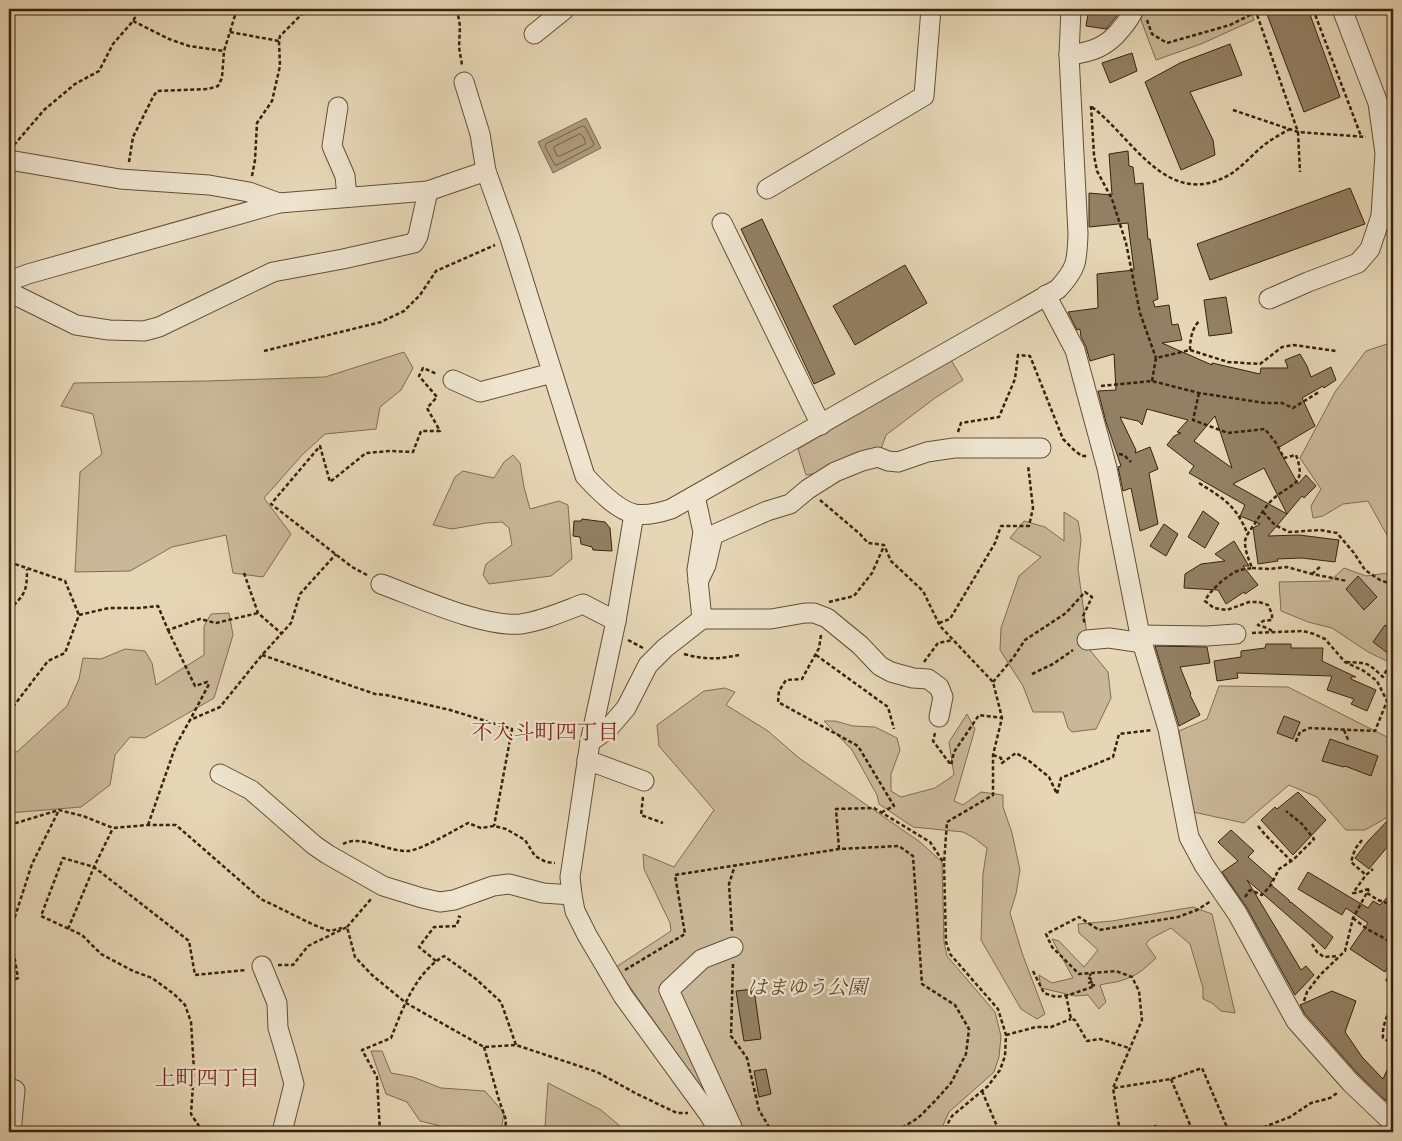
<svg xmlns="http://www.w3.org/2000/svg" width="1402" height="1141" font-family="Alegreya,'Noto Serif JP',serif">
	<style>
		.green { fill: #c8b798; stroke: #806c52 }
		.water { fill: #ab997c; stroke: #7d694f }
		.lines { fill: none; stroke-linecap: round; stroke-linejoin: round }
		.shore { stroke: #725e44; stroke-width: 1 }
		.building { fill: #928064; stroke: #39220c; fill-rule: evenodd }
		.minor-casing { stroke: #644f36; stroke-width: 21 }
		.path { stroke: #39220c; stroke-width: 2.5; stroke-dasharray: 4 2.5; stroke-linecap: butt }
		.minor { stroke: #eee4cf; stroke-width: 19 }
		.labels { text-anchor: middle; stroke-width: 4.5; stroke-linejoin: round; paint-order: stroke }
		.park-label { font-size: 20px; font-style: italic; fill: #5d472f; stroke: #eee4cf }
		.neighbourhood-label { font-size: 21px; fill: #7a1f14; stroke: #eee4cf }
	</style>
	<rect width="100%" height="100%" fill="#e5d6b5"/>
	<filter id="stains"><feTurbulence type="fractalNoise" baseFrequency=".004" numOctaves="4"/><feColorMatrix values="0 0 0 0 .2 0 0 0 0 .09 0 0 0 0 .02 0 0 0 .5 -.17"/></filter>
	<radialGradient id="worn" r=".72"><stop offset=".6" stop-color="#630" stop-opacity="0"/><stop offset="1" stop-color="#630" stop-opacity=".3"/></radialGradient>
	<!-- green -->
	<g class="green">
		<polygon points="1144,9 1250,9 1254,20 1201,44 1156,60 1141,20"/>
		<polygon points="1393,342 1393,546 1368,501 1343,504 1323,516 1313,518 1311,506 1321,489 1300,458 1335,392 1366,351"/>
		<polygon points="404,352 413,368 401,390 380,407 376,429 325,434 303,454 264,498 291,534 263,577 233,573 226,535 172,547 130,571 75,572 80,472 102,454 93,414 61,406 74,383 207,381 325,377"/>
		<polygon points="951,360 963,380 935,398 886,435 880,452 824,472 806,475 798,449"/>
		<polygon points="513,455 520,463 524,487 530,509 559,501 568,505 572,559 551,576 489,584 483,575 486,564 512,545 509,528 502,522 486,523 452,529 433,525 455,477 463,471 494,478 504,462"/>
		<polygon points="1064,512 1078,521 1081,539 1078,569 1089,649 1108,672 1111,698 1096,729 1072,732 1068,728 1063,712 1033,712 1023,686 1000,650 1001,628 1019,576 1041,557 1010,538 1024,521 1045,527 1064,541"/>
		<polygon points="1393,565 1393,664 1368,652 1332,628 1308,622 1281,611 1279,582 1330,581 1344,568 1366,576 1388,573"/>
		<polygon points="229,613 233,635 214,698 145,738 130,737 115,755 110,785 81,807 9,813 9,751 17,752 67,706 79,679 83,658 101,659 125,649 145,651 152,663 156,685 204,655 204,626 211,614"/>
		<polygon points="1219,686 1288,687 1393,740 1393,814 1365,830 1346,830 1317,797 1289,785 1244,823 1193,812 1179,731 1207,719"/>
		<polygon points="725,688 735,692 726,705 768,731 799,758 920,842 942,862 944,942 947,956 995,1012 1001,1036 999,1057 994,1072 949,1112 940,1132 728,1132 726,1124 616,967 671,931 670,923 644,869 643,854 674,867 714,810 659,746 657,725 704,691"/>
		<polygon points="967,714 975,729 958,788 954,801 963,805 981,792 1003,795 1003,807 1012,833 1020,870 1016,894 1010,913 1022,953 1045,1014 1037,1019 1021,1009 981,940 983,874 987,848 974,838 963,832 913,827 879,804 877,795 852,750 824,721 835,721 853,726 875,727 897,738 900,750 891,774 891,791 901,797 935,788 954,775 949,742"/>
		<path d="M1193,907L1212,914L1235,1013L1221,1011L1212,1003L1203,999V988L1190,944L1171,928L1150,939L1146,944L1156,958C1143,970 1137,976 1120,981C1113,983 1107,983 1100,985L1106,1002L1099,1009L1088,995L1075,996L1041,988L1039,975L1052,983L1073,978L1052,939L1059,941L1084,967L1098,950L1079,933L1078,924L1112,921Z"/>
		<polygon points="371,1051 382,1051 391,1073 413,1077 441,1088 485,1091 504,1113 501,1132 446,1132 441,1126 420,1121 407,1102 386,1094"/>
		<polygon points="548,1083 601,1110 627,1132 562,1132 545,1127"/>
	</g>
	<!-- water -->
	<polygon class="water" points="586,118 601,148 553,173 538,142"/>
	<g class="lines">
		<!-- shore -->
		<g class="shore">
			<polygon points="583,126 585,127 594,144 593,146 557,165 555,165 545,147 546,144"/>
			<path d="M580,134C583,135 586,141 585,144L560,156H557L554,149V147Z"/>
		</g>
	</g>
	<!-- building -->
	<g class="building">
		<polygon points="1089,9 1118,9 1116,17 1106,29 1086,26"/>
		<polygon points="1265,9 1308,9 1340,97 1304,112"/>
		<polygon points="1230,44 1242,75 1190,92 1213,140 1215,155 1181,170 1145,82 1180,63"/>
		<polygon points="1132,53 1137,71 1110,83 1102,63"/>
		<path d="M1128,151L1129,166L1133,167L1135,184L1143,183L1148,239H1150L1158,299L1153,301L1155,307L1169,305L1172,325L1178,324L1182,340L1162,343L1212,365V363L1260,374L1261,368H1288L1285,360L1300,354L1307,366L1311,377L1331,367L1336,380L1324,388L1323,386L1302,398L1315,426L1278,448L1298,484L1306,475L1316,486L1304,498L1302,496L1287,514L1264,468L1233,484L1287,514L1268,536L1299,535L1339,540L1335,562L1302,558L1277,559L1278,561L1258,564L1253,528L1260,524L1240,516L1245,505L1189,473L1194,466L1167,445L1174,436L1181,433L1177,432L1188,420L1147,409L1142,425L1138,421L1120,417L1136,450L1135,453L1150,447L1158,469L1149,473L1158,524L1140,531L1131,488L1123,491L1118,467L1121,466L1106,422L1098,391L1116,390L1114,354L1090,361L1086,347L1081,337L1080,329L1077,330L1068,312L1098,308L1097,274L1134,270L1128,223L1089,227V193L1112,195L1109,154ZM1215,416L1232,468L1194,441Z"/>
		<polygon points="1350,188 1365,224 1210,280 1197,244"/>
		<polygon points="762,219 835,374 814,384 741,229"/>
		<polygon points="905,265 927,303 855,345 833,306"/>
		<polygon points="1226,297 1232,333 1209,336 1204,300"/>
		<polygon points="1203,511 1219,523 1205,548 1188,537"/>
		<polygon points="582,519 605,522 610,528 612,551 593,550 592,547 581,544 580,537 573,536 574,521 581,521"/>
		<polygon points="1164,524 1178,534 1166,556 1150,546"/>
		<polygon points="1234,541 1249,566 1243,566 1258,585 1245,594 1244,592 1226,604 1218,590 1184,588 1185,574 1201,564 1225,561 1215,554"/>
		<polygon points="1358,576 1377,597 1364,610 1346,589"/>
		<polygon points="1385,625 1393,631 1393,657 1373,642"/>
		<polygon points="1266,644 1291,644 1291,648 1323,648 1322,661 1356,677 1351,677 1351,679 1376,690 1367,711 1351,704 1354,699 1327,690 1332,676 1237,673 1238,678 1217,681 1214,661 1241,657 1241,651 1265,648"/>
		<polygon points="1155,646 1207,647 1210,663 1180,667 1191,694 1190,695 1200,715 1179,726"/>
		<polygon points="1284,716 1300,722 1293,739 1277,733"/>
		<polygon points="1330,739 1378,756 1371,776 1345,766 1344,767 1322,761"/>
		<polygon points="1298,792 1326,820 1293,855 1261,820 1275,807 1277,809"/>
		<polygon points="1393,815 1393,840 1369,869 1355,858 1368,841"/>
		<polygon points="1231,830 1254,851 1248,857 1273,879 1270,884 1289,900 1290,903 1291,902 1333,937 1325,949 1310,935 1247,880 1301,970 1306,966 1314,975 1295,995 1247,908 1222,872 1238,861 1218,842"/>
		<polygon points="1308,872 1368,908 1373,901 1380,905 1393,891 1393,956 1385,972 1350,949 1368,923 1346,908 1342,915 1298,889"/>
		<polygon points="754,989 761,1039 744,1041 736,991"/>
		<polygon points="1332,991 1356,1001 1345,1032 1362,1057 1383,1079 1393,1057 1393,1102 1385,1100 1359,1075 1305,1014 1300,1005"/>
		<polygon points="766,1069 771,1094 759,1097 754,1071"/>
	</g>
	<g class="lines">
		<!-- minor casing -->
		<g class="minor-casing">
			<g id="minor">
				<polyline points="534,34 565,9"/>
				<path d="M1069,55C1092,52 1107,47 1121,29C1127,22 1131,17 1134,9"/>
				<path d="M464,82L480,134L486,171L510,238L585,476C597,489 618,511 635,514C647,516 659,513 671,509L1058,289C1077,268 1077,262 1078,234L1069,55L1071,9"/>
				<polyline points="338,107 332,146 345,176 347,197"/>
				<polyline points="9,160 120,179 209,185 249,192 279,203"/>
				<polyline points="767,189 924,96 931,9"/>
				<polyline points="722,223 821,425"/>
				<polyline points="9,281 28,274 279,203 428,191 486,171"/>
				<polyline points="9,292 76,325 109,330 144,331 159,327 273,272 343,259 414,243 418,236 428,191"/>
				<polyline points="1046,295 1075,350 1107,468 1140,635 1168,729 1189,837 1204,865 1237,913 1296,1021 1351,1083 1393,1123"/>
				<polyline points="1269,299 1308,282 1358,263 1370,249 1381,216 1385,153 1378,103 1342,9"/>
				<polyline points="453,380 480,392 552,373"/>
				<polyline points="634,514 616,621 590,742 572,864 570,877 572,895 575,911 587,935 623,996 708,1113 720,1132"/>
				<polyline points="698,582 706,565 713,535 767,511 790,504 808,489 835,472 862,461 878,457 888,461 898,462 927,452 954,448 1041,448"/>
				<path d="M381,584C417,597 484,628 521,624C542,621 562,612 583,604L616,621"/>
				<polyline points="702,619 771,619 805,613 814,613 827,618 860,645 880,666 891,672 913,678 928,679 939,687 943,697 939,717"/>
				<polyline points="1140,635 1207,636 1236,634"/>
				<polyline points="1087,640 1109,638 1143,643"/>
				<polyline points="590,742 608,729 626,708 648,665 665,648 702,619 697,570 703,532 695,496"/>
				<polyline points="587,760 644,781"/>
				<polyline points="220,774 251,790 314,845 327,854 383,886 422,898 440,902 454,900 493,886 509,884 543,893 572,895"/>
				<polyline points="262,966 277,1003 278,1028 287,1058 294,1084 282,1132"/>
				<polyline points="9,1088 15,1090 11,1132"/>
				<polyline points="733,1132 732,1127 669,990 702,959 733,947"/>
			</g>
		</g>
		<!-- path -->
		<g class="path">
			<polyline points="457,9 460,26 459,47 462,65"/>
			<polyline points="1255,9 1298,132 1300,172"/>
			<polyline points="1313,9 1361,136"/>
			<polyline points="1147,20 1152,34 1167,43 1230,25 1256,12"/>
			<polyline points="133,21 169,39 189,46 224,51"/>
			<polyline points="230,32 279,41"/>
			<polyline points="1091,106 1094,155 1097,171 1112,199 1126,243 1140,313 1156,358"/>
			<path d="M1092,107C1133,138 1167,210 1229,175C1241,168 1253,154 1264,145C1272,139 1281,134 1290,129"/>
			<polyline points="1233,110 1298,132 1366,137"/>
			<polyline points="14,145 44,110 75,84 99,71 113,44 133,21 140,9"/>
			<polyline points="129,162 133,137 153,97 157,91 208,89 218,86 222,78 224,51 237,9"/>
			<polyline points="252,176 255,160 257,123 272,101 280,66 279,41 280,36 307,9"/>
			<path d="M1190,350C1190,339 1192,328 1200,320"/>
			<polyline points="264,351 381,322 404,311 420,295 436,271 495,245"/>
			<polyline points="1152,381 1156,358 1190,350 1228,362 1260,364 1282,347 1294,345 1336,351"/>
			<polyline points="1101,386 1152,381 1199,393 1265,403 1282,403 1293,408 1319,392"/>
			<path d="M1199,393L1193,420L1228,433L1265,429L1276,443L1284,458L1296,455C1308,487 1289,483 1272,500C1265,507 1259,517 1254,525C1250,530 1245,537 1245,542C1245,551 1249,560 1252,568C1248,569 1244,569 1240,570C1228,574 1210,590 1205,601L1214,608L1227,610L1249,602H1259L1268,605L1272,614V620L1263,621L1258,625L1267,628L1274,632"/>
			<polyline points="958,432 961,423 999,417 1015,379 1018,355 1030,356 1063,439 1075,451 1082,456 1087,456"/>
			<polyline points="1119,454 1124,455 1131,462"/>
			<path d="M1199,483C1224,499 1236,505 1248,535"/>
			<polyline points="820,500 860,534 868,543 884,545 891,561 923,591 940,626 993,682 1002,718 993,755 993,795 947,822 944,863"/>
			<polyline points="1263,512 1275,525 1289,532 1320,530 1337,533 1354,553 1365,570 1380,580 1391,584 1393,587"/>
			<polyline points="9,562 65,581 79,615"/>
			<polyline points="1252,568 1269,569 1287,567 1312,574 1347,581"/>
			<polyline points="244,573 258,613 282,634"/>
			<polyline points="1312,574 1321,566"/>
			<polyline points="367,575 352,567 271,504 320,446 330,482 366,453 390,451 413,452 421,431 440,431 427,408 437,397 419,376 423,368 437,374"/>
			<polyline points="829,602 854,596 872,573 884,546"/>
			<path d="M9,610C25,594 27,592 27,569"/>
			<polyline points="939,623 950,619 995,543 1001,526 1029,526 1033,508 1028,465"/>
			<polyline points="168,630 195,686 207,682 209,684 190,720"/>
			<polyline points="1252,633 1303,631 1314,634 1325,639 1345,662 1364,671 1377,681 1387,701 1375,731 1310,728 1300,732 1295,743"/>
			<polyline points="821,635 819,648 802,679 786,680 779,691 778,702 858,746 894,806 882,812"/>
			<polyline points="628,640 643,648"/>
			<path d="M684,654C705,660 719,659 739,655"/>
			<polyline points="262,655 375,694 386,695 450,710 512,729 494,826"/>
			<polyline points="816,655 888,707 894,729"/>
			<polyline points="924,662 938,643 953,640"/>
			<path d="M1346,662C1368,663 1367,662 1383,677L1388,667H1391L1393,678"/>
			<polyline points="1032,674 1053,664 1073,650"/>
			<polyline points="993,682 1013,658 1025,640 1066,613 1085,592 1092,597 1083,616 1085,625"/>
			<polyline points="9,712 48,661 65,653 79,615 109,608 139,608 158,606 168,630 200,619 216,623 258,613"/>
			<polyline points="1344,730 1349,742"/>
			<polyline points="935,733 933,741 951,765 954,752 979,715 1002,718"/>
			<polyline points="993,755 1001,758 1002,763 1016,753 1028,760 1049,777 1057,794 1061,778 1113,757 1119,734 1152,730"/>
			<polyline points="643,797 641,815 663,823"/>
			<polyline points="148,825 176,745 190,720 220,707 262,655 291,623 300,594 336,554"/>
			<polyline points="9,826 16,823 59,810 83,816 113,828 148,825 176,825 261,899 314,925 330,931 342,928"/>
			<path d="M1258,826C1268,839 1280,849 1291,861"/>
			<polyline points="1362,840 1355,849 1351,862 1366,875"/>
			<path d="M343,844C361,834 388,852 408,851C421,850 455,830 468,823L481,828L494,826L506,829L525,840L535,856L546,862L555,863"/>
			<polyline points="839,849 836,809 874,808 930,842 944,863 946,942 950,954 998,1009 1006,1035 1005,1056 1000,1070 988,1086 952,1116 943,1132"/>
			<path d="M1369,889C1363,890 1359,893 1353,893L1366,875L1373,869"/>
			<polyline points="1367,893 1378,900 1393,905"/>
			<polyline points="1245,897 1250,890 1262,895 1271,885 1279,869 1293,860 1314,839 1302,824 1286,811"/>
			<polyline points="1353,918 1367,929 1393,943"/>
			<polyline points="347,927 371,899"/>
			<polyline points="68,929 94,867 113,828"/>
			<polyline points="732,931 729,884 735,865"/>
			<polyline points="1312,944 1317,952 1324,957 1338,956"/>
			<polyline points="436,961 419,947 434,927 456,926 460,917 458,916"/>
			<polyline points="733,964 731,1036 747,1058 759,1110 772,1132"/>
			<polyline points="278,965 293,965 308,946 347,927 355,957 372,975 406,1003 484,1047 516,1045 597,1072 637,1094 677,1113 688,1113"/>
			<polyline points="625,970 685,934 675,875 839,849 899,846 913,856 922,984 955,1005 969,1029 966,1054 951,1083 935,1101 918,1118 895,1132"/>
			<polyline points="1033,971 1044,993 1056,997 1069,995 1095,986 1089,983 1093,981 1088,977 1091,974"/>
			<polyline points="1386,979 1389,983 1389,1010"/>
			<polyline points="9,982 18,978 10,932 32,864 59,810"/>
			<polyline points="1066,995 1071,1019 1075,1020 1087,1041 1100,1039 1129,1048"/>
			<polyline points="1304,1001 1307,992 1320,975 1345,951 1353,918 1369,889"/>
			<path d="M1393,1004C1387,1015 1382,1026 1383,1038L1393,1044"/>
			<polyline points="1006,1035 1036,1027 1051,1027 1071,1019"/>
			<polyline points="484,1047 499,1100 506,1120 505,1132"/>
			<polyline points="1171,1079 1193,1132"/>
			<polyline points="1114,1088 1171,1079 1202,1068 1229,1132"/>
			<polyline points="982,1091 999,1131 995,1132"/>
			<polyline points="1155,1125 1158,1132"/>
			<polyline points="203,1132 191,1114 194,1070 191,1022 185,1005 174,994 152,978 133,971 101,954 82,935 41,916 63,858 94,867 189,941 195,975 246,970"/>
			<path d="M380,1132L377,1077L362,1050L391,1038C403,1008 415,973 444,956L476,979L501,1002L516,1045"/>
			<polyline points="1120,1132 1113,1088 1142,1020 1139,991 1132,977 1116,971 1079,974 1052,947 1046,934 1079,917 1099,930 1178,917 1197,910 1211,901"/>
			<polyline points="1251,1132 1290,1117 1311,1103 1330,1098 1337,1093"/>
		</g>
		<!-- minor -->
		<use href="#minor" class="minor"/>
	</g>
	<g class="labels">
		<!-- park labels -->
		<g class="park-label">
			<text x="807" y="994">はまゆう公園</text>
		</g>
		<!-- neighbourhood labels -->
		<g class="neighbourhood-label">
			<text x="545" y="739">不入斗町四丁目</text>
			<text x="207" y="1085">上町四丁目</text>
		</g>
	</g>
	<!-- margin -->
	<rect width="1402" height="1141" fill="none" stroke="#e5d6b5" stroke-width="30"/>
	<rect x="10" y="10" width="1382" height="1121" fill="none" stroke="#39220c" stroke-width="2.5"/>
	<rect x="15" y="15" width="1372" height="1111" fill="none" stroke="#39220c"/>
	<rect width="100%" height="100%" filter="url(#stains)"/>
	<rect width="100%" height="100%" fill="url(#worn)"/>
</svg>
